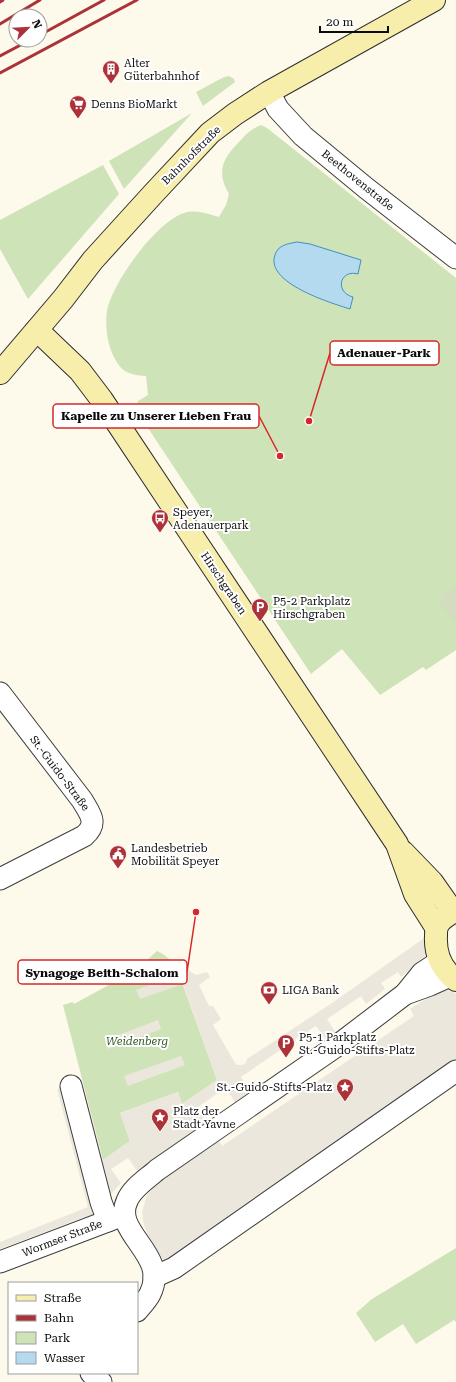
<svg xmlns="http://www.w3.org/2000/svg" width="456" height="1382" font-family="'Roboto Serif',serif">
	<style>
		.green { fill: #cfe3b8 }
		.cemetery { fill: #d3dcbf }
		.plaza { fill: #ebe7dc }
		.water { fill: #b4daef; stroke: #438fbf }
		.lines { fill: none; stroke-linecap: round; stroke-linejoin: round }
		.street-casing { stroke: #3e3e3e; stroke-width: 23 }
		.secondary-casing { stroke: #2d2d2d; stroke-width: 24 }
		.street { stroke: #fff; stroke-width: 21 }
		.secondary { stroke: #f7eeac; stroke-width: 22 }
		.rail { stroke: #ac3139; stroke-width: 3 }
		.labels { text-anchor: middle; stroke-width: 4; stroke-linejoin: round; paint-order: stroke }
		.poi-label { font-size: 11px; fill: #0b0b0b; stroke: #fff; text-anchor: start }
		.street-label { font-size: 11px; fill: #0b0b0b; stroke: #fff }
		.park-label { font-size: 11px; font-style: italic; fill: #2f5b22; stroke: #fff }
		.leader { fill: none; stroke: #d62828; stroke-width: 1.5 }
		.callout-dot { fill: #d62828; stroke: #fff; stroke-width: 1.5 }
		.callout { fill: #fff; stroke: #d62828; stroke-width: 1.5 }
		.callout-label { font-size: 12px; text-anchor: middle; font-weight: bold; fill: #0b0b0b }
	</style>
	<rect width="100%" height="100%" fill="#fdf9eb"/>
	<!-- green -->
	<g class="green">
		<polygon points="229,76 234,79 235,82 203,106 196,92 224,77"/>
		<polygon points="192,113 124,189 109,161"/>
		<path d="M261,125L267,128L456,278V650L426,670L423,667L380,695L342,649L311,674L138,413L136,407L138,401L148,395L146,376C127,375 120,371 112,353C107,341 105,324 107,311C112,283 156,222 184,213C196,209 208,214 219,217L226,205L229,194C215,170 224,157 241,140C247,133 253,128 261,125Z"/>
		<polygon points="103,165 119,194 28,299 0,249 0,220"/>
		<path d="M157,951C169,956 173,964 179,974L217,1080L182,1104L178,1092L120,1113L130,1141L103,1160L63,1005L73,1002L74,1004L136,970Z"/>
		<polygon points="456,1248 456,1322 454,1320 416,1344 403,1324 375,1342 356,1313 372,1299"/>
	</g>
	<!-- cemetery -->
	<polygon class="cemetery" points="456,584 456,622 439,603 444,594"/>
	<!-- plaza -->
	<g class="plaza">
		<polygon points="427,936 428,951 425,956 416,964 401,977 398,972 381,983 385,989 366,1004 361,996 327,1019 336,1033 327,1041 316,1026 295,1039 296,1041 290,1045 289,1044 241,1077 251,1093 236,1103 225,1088 197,1108 206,1122 141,1170 138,1172 128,1158 111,1169 121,1183 111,1194 105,1205 86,1223 84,1217 0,1249 0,1242 88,1207 57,1089 83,1084 103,1160 130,1141 120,1113 178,1092 182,1104 217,1080 183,984 140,999 136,990 178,974 181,981 179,974 189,970 191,972 196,975 207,972 210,977 199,985 209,1006 213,1006 221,1019 213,1025 235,1063 237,1065 242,1065 246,1063 247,1059 335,1001"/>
		<polygon points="446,990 456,993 456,1065 187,1254 164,1261 148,1235 144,1225 142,1212 147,1195 158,1182 218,1139 222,1146 414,1016 410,1009 435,993"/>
		<polygon points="158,1020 161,1029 108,1049 105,1040"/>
		<polygon points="181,1056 185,1065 128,1086 124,1076"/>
	</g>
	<!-- water -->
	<path class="water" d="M297,242L310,244L361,260L358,274C340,269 334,292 353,297L350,309C331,303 265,283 275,255C278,245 287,244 297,242Z"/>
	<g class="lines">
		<!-- street casing -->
		<g class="street-casing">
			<g id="street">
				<polyline points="269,92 278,109 303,136 366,188 456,258"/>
				<path d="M0,693L82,800C90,814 99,823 84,836L0,879"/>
				<polyline points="405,994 430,985 450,976"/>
				<polyline points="71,1086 101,1202 108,1221"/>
				<polyline points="0,1262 121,1216"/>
				<polyline points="154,1277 174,1268 456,1071"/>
				<path d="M137,1311C141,1306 147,1300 150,1294C170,1255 112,1233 127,1201C132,1188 147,1179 157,1170L338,1045L405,994L422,973L440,961"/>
				<polyline points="91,1373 101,1382"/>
			</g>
		</g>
		<!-- secondary casing -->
		<g class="secondary-casing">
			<g id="secondary">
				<polyline points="37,330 80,371 102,400 397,844 415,894 436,927"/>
				<polyline points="0,373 63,299 93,260 153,194 210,133 235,114 269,92 434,0"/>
				<polyline points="403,852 432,882 453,912"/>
				<path d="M456,912H453C446,916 439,920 437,927C436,929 436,933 436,936C435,954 442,970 456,980"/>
			</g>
		</g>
		<!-- street -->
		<use href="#street" class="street"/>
		<!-- secondary -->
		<use href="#secondary" class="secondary"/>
		<!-- rail -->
		<g class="rail">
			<polyline points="0,2 3,0"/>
			<polyline points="0,24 40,0"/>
			<polyline points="40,35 104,0"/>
			<polyline points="0,56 30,40"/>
			<polyline points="0,73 137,0"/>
		</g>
	</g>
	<!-- icons -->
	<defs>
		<g id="building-pin" transform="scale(0.9)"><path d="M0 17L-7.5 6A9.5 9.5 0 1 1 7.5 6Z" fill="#ac3139" stroke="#fff"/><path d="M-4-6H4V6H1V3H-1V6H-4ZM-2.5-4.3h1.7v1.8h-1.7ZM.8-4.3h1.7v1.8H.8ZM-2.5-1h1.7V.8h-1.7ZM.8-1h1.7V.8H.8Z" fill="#fff"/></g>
		<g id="supermarket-pin" transform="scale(0.9)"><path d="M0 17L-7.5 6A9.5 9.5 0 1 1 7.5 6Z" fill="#ac3139" stroke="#fff"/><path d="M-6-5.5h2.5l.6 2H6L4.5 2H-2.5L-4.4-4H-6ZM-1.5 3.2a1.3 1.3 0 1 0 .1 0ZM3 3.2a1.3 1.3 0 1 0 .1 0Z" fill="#fff"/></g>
		<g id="bus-pin" transform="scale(0.9)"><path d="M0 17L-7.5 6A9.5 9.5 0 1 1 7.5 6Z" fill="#ac3139" stroke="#fff"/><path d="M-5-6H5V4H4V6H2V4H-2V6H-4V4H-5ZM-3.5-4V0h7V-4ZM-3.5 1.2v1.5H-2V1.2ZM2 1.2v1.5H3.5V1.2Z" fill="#fff"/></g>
		<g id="parking-pin" transform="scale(0.9)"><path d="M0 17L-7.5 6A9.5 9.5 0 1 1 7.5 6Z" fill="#ac3139" stroke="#fff"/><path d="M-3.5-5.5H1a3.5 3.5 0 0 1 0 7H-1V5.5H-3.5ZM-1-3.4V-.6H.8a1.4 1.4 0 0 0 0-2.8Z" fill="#fff"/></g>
		<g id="civic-pin" transform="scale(0.9)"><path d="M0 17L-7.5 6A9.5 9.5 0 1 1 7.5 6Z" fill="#ac3139" stroke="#fff"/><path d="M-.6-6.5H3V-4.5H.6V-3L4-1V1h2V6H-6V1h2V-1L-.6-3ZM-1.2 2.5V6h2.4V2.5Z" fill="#fff"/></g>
		<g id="bank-pin" transform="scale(0.9)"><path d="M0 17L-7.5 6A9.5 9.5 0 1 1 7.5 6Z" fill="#ac3139" stroke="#fff"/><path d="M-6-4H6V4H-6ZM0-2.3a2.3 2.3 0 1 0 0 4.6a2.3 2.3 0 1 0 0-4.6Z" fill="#fff"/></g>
		<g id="sight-pin" transform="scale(0.9)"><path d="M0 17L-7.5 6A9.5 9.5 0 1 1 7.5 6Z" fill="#ac3139" stroke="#fff"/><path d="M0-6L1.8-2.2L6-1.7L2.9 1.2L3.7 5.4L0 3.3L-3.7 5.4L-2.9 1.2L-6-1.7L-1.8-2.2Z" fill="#fff"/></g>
	</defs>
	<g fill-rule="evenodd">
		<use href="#building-pin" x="111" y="69"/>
		<use href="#supermarket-pin" x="78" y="104"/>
		<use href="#bus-pin" x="160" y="518"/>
		<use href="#parking-pin" x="260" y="607"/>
		<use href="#civic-pin" x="118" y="854"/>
		<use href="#bank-pin" x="269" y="990"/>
		<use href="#parking-pin" x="286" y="1043"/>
		<use href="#sight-pin" x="345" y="1087"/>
		<use href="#sight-pin" x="160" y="1117"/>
	</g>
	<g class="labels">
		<!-- poi labels -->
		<g class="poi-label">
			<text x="124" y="67">Alter<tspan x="124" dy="13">Güterbahnhof</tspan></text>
			<text x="91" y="108">Denns BioMarkt</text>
			<text x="173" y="516">Speyer,<tspan x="173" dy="13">Adenauerpark</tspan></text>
			<text x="273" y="605">P5-2 Parkplatz<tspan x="273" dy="13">Hirschgraben</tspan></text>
			<text x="131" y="852">Landesbetrieb<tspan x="131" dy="13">Mobilität Speyer</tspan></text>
			<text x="282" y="994">LIGA Bank</text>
			<text x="299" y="1041">P5-1 Parkplatz<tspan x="299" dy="13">St.-Guido-Stifts-Platz</tspan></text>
			<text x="332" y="1091" text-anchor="end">St.-Guido-Stifts-Platz</text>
			<text x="173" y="1115">Platz der<tspan x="173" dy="13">Stadt Yavne</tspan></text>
		</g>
		<!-- street labels -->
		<g class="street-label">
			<text transform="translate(191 155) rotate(-45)" y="4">Bahnhofstraße</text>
			<text transform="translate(358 180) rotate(39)" y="4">Beethovenstraße</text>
			<text transform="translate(224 583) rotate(56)" y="4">Hirschgraben</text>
			<text transform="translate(60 773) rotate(53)" y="4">St.-Guido-Straße</text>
			<text transform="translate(62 1238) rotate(-21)" y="4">Wormser Straße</text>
		</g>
		<!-- park labels -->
		<g class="park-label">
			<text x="137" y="1045">Weidenberg</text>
		</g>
	</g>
	<!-- callouts -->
	<path class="leader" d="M309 421L330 353M280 456L259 416M196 912L187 972"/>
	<g class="callout-dot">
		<circle cx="309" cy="421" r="4"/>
		<circle cx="280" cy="456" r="4"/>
		<circle cx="196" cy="912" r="4"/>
	</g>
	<g class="callout">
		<rect x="330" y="341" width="109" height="24" rx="4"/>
		<rect x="53" y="404" width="206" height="24" rx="4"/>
		<rect x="18" y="960" width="169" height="24" rx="4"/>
	</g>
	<g class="callout-label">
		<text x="384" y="357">Adenauer-Park</text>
		<text x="156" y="420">Kapelle zu Unserer Lieben Frau</text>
		<text x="102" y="977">Synagoge Beith-Schalom</text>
	</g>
	<!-- legend -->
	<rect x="8" y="1282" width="130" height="92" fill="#ffffff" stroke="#9d9d9d"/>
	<rect x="16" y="1295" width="20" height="6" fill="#f7eeac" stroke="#9d9d9d"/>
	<text x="44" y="1302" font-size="12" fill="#0b0b0b">Straße</text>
	<rect x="16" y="1315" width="20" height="6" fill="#ac3139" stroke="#9d9d9d"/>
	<text x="44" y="1322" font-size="12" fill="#0b0b0b">Bahn</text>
	<rect x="16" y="1332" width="20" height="12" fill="#cfe3b8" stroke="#9d9d9d"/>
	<text x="44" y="1342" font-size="12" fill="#0b0b0b">Park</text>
	<rect x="16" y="1352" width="20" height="12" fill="#b4daef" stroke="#9d9d9d"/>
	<text x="44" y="1362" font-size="12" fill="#0b0b0b">Wasser</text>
	<!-- north arrow -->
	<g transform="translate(28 28) rotate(66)"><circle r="19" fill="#ffffff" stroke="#9d9d9d"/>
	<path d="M0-3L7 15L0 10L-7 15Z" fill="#ac3139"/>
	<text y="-6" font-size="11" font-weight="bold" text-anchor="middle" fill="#0b0b0b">N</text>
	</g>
	<!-- scale -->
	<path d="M320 26v6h68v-6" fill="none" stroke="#0b0b0b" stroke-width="2"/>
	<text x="326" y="26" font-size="12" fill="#0b0b0b" stroke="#ffffff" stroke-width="3" paint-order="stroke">20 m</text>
</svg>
